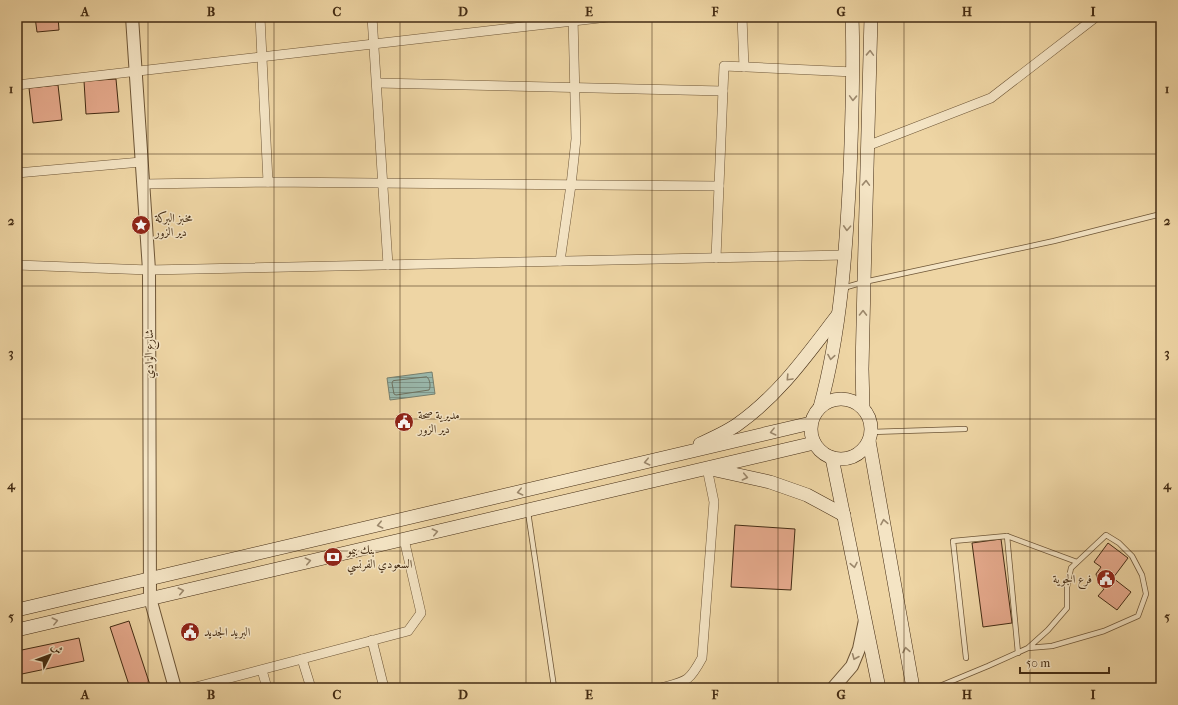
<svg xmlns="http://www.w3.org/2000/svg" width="1178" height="705" font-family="'IM FELL French Canon',Amiri,serif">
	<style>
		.water { fill: url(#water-rules); stroke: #77806f }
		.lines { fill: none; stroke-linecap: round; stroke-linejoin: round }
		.shore { stroke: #6e7260; stroke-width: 1 }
		.building { fill: #e6aa8d; stroke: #432b13 }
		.service-casing { stroke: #6e5637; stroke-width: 6 }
		.minor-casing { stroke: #6e5637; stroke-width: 10 }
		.tertiary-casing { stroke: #6e5637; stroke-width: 14 }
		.secondary-casing { stroke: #432b13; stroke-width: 14 }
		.service { stroke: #f4e4c4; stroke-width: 4.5 }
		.minor { stroke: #f4e4c4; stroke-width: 9 }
		.tertiary { stroke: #f4e4c4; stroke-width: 12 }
		.secondary { stroke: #f4e4c4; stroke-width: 13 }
		.oneway { stroke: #9c886c }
		.grid { fill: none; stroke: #432b13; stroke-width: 1; stroke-opacity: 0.55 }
		.labels { text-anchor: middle; stroke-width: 3; stroke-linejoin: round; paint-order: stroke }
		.poi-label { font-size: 12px; fill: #432b13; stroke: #f4e4c4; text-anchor: start }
		.street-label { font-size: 12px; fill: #432b13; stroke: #f4e4c4 }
		.neatline { fill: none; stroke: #432b13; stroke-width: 1.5 }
		.grid-label { font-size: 13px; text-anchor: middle; font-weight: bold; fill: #432b13 }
	</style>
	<defs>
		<pattern id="water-rules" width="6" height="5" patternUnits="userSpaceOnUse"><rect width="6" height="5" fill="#9ab8ac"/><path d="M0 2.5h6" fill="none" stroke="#7f968b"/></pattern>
	</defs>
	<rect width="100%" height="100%" fill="#eed5a4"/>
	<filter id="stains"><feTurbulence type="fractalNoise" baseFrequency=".005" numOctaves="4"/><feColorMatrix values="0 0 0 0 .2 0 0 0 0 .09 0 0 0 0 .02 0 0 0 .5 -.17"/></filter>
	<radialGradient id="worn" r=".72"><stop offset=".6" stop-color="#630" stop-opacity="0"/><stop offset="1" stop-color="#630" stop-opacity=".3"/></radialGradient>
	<!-- water -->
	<polygon class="water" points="432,372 435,394 390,400 387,378"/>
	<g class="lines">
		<!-- shore -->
		<path class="shore" d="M427,377C430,379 431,387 429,390L396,395L394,394L392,383L393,381Z"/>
	</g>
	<!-- building -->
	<g class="building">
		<polygon points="35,17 58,17 59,30 37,32"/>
		<polygon points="17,49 20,74 17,75"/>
		<polygon points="116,79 119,112 86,114 84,81"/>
		<polygon points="58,85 62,120 33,123 29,88"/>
		<polygon points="735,525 795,529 791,590 731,587"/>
		<polygon points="1001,539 1012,623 983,627 972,543"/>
		<polygon points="1108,543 1128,558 1113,578 1131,592 1117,610 1098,596 1104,589 1099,585 1096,574 1101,567 1094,562"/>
		<polygon points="129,621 151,688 130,688 110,627"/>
		<polygon points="79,638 84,661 17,675 17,651"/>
	</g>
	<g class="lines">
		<!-- service casing -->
		<g class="service-casing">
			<g id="service">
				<polyline points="843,288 864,282 1054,241 1161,214"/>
				<polyline points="871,432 965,429"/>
				<polyline points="528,512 554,687"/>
				<polyline points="1018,653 1007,536 1077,562"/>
				<polyline points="966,658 953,541 1007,536"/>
				<polyline points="935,688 988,666 1028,648 1048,630 1067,608 1067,587 1071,568 1106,535 1119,543 1132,556 1142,575 1146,594 1138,616 1104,631 1052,646 1028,648"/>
			</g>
		</g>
		<!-- minor casing -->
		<g class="minor-casing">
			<g id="minor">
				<polyline points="260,17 268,182"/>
				<polyline points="372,17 388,265"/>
				<polyline points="742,17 744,67"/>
				<polyline points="377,83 723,91"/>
				<polyline points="17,85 608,17"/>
				<polyline points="867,146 991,98 1096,17"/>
				<polyline points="17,173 141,162"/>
				<polyline points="143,184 268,182 719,186"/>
				<polyline points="716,258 724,66 854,72"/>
				<polyline points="560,261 571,185 576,139 573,17"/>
				<polyline points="17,265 149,270 845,255"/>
				<polyline points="372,640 384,688"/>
				<polyline points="302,659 311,688"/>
				<polyline points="262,670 267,688"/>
				<polyline points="192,688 408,631 421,613 404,539"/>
				<path d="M661,688C687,681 689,682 702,658L714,502L707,468"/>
			</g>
		</g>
		<!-- tertiary casing -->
		<g class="tertiary-casing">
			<g id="tertiary">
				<polyline points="132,17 149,270 150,598 175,688"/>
				<polyline points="833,688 852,666 859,649 865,620"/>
			</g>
		</g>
		<!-- secondary casing -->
		<g class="secondary-casing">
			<g id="secondary">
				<circle cx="841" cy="429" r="30"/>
				<path d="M820,407C841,331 846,250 850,172C852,120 854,69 852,17"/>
				<polyline points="863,408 862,369 864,282 871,17"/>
				<polyline points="869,441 913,688"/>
				<path d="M700,444C713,438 727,432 738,424C779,395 807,355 837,316"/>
				<polyline points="832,458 879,688"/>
				<polyline points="711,469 770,482 807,495 844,515"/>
				<polyline points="17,610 811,423"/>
				<polyline points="17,630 814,443"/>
			</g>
		</g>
		<!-- service -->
		<use href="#service" class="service"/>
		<!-- minor -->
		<use href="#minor" class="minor"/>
		<!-- tertiary -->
		<use href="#tertiary" class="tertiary"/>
		<!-- secondary -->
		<use href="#secondary" class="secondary"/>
	</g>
	<!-- one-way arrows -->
	<defs><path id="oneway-chevron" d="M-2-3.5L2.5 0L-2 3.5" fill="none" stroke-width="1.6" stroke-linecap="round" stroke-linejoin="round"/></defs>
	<g class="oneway">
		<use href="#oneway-chevron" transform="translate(870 53) rotate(-88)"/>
		<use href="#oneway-chevron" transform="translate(853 98) rotate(92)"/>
		<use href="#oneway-chevron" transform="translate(866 183) rotate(-88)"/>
		<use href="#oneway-chevron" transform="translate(847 228) rotate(93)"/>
		<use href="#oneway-chevron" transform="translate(863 313) rotate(-89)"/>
		<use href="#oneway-chevron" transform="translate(831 357) rotate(99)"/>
		<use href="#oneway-chevron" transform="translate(789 378) rotate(133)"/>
		<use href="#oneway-chevron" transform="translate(773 432) rotate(166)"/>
		<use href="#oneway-chevron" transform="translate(647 462) rotate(167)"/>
		<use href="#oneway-chevron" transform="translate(745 477) rotate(12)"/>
		<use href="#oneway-chevron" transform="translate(520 492) rotate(167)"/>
		<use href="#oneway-chevron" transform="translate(884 522) rotate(-100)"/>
		<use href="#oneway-chevron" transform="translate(380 525) rotate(167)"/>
		<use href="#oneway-chevron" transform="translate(435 532) rotate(-13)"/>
		<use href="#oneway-chevron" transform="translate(308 561) rotate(-13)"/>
		<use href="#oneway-chevron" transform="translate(854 565) rotate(79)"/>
		<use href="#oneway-chevron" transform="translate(181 591) rotate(-13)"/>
		<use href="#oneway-chevron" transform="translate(55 621) rotate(-14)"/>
		<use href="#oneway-chevron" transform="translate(906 650) rotate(-100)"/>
		<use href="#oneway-chevron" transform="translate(855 657) rotate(113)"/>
	</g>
	<!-- grid -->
	<path class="grid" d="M148,17V688M274,17V688M400,17V688M526,17V688M652,17V688M778,17V688M904,17V688M1030,17V688M17,154H1161M17,286H1161M17,419H1161M17,551H1161"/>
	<!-- icons -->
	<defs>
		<g id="sight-disc" transform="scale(1)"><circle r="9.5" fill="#8f2418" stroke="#f4e4c4"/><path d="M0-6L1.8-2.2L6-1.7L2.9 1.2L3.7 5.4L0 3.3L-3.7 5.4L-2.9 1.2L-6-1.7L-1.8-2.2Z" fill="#fff"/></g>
		<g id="civic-disc" transform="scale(1)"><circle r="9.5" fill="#8f2418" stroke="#f4e4c4"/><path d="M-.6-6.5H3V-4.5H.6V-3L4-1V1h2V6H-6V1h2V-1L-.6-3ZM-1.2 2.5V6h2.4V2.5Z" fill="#fff"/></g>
		<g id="bank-disc" transform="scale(1)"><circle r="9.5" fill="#8f2418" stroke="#f4e4c4"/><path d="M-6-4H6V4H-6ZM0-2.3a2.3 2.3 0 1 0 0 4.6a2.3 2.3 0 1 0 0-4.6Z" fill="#fff"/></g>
	</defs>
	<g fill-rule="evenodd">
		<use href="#sight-disc" x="141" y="225"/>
		<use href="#civic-disc" x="404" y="422"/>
		<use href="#bank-disc" x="333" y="557"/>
		<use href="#civic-disc" x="1106" y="579"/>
		<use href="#civic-disc" x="190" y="632"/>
	</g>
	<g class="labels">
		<!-- poi labels -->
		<g class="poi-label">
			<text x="155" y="222">مخبز البركة<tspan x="155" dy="14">دير الزور</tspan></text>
			<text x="418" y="419">مديرية صحة<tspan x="418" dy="14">دير الزور</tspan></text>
			<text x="347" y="554">بنك بيمو<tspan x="347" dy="14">السعودي الفرنسي</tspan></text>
			<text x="1092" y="583" text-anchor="end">فرع الجوية</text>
			<text x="204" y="636">البريد الجديد</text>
		</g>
		<!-- street labels -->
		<g class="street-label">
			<text transform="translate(149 354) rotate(-90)" y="4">شارع الوادي</text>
		</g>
	</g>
	<!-- margin -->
	<rect width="1178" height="705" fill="none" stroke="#eed5a4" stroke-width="44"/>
	<!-- north arrow -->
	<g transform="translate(50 655) rotate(48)" stroke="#f4e4c4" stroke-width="3" paint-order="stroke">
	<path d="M0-3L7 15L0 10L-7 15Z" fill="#432b13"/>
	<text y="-6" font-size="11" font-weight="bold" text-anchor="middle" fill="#432b13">ش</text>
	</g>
	<!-- scale -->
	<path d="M1020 667v6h89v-6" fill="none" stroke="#432b13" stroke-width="2"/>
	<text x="1026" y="667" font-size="12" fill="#432b13" stroke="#f4e4c4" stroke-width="3" paint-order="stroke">50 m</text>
	<rect x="22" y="22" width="1134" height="661" class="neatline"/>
	<g class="grid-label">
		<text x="85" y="16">A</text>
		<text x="211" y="16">B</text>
		<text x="337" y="16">C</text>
		<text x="463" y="16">D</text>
		<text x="589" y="16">E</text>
		<text x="715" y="16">F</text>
		<text x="841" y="16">G</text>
		<text x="967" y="16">H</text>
		<text x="1093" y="16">I</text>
		<text x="11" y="93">1</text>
		<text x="1167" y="93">1</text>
		<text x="11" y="225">2</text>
		<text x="1167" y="225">2</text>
		<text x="11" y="357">3</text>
		<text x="1167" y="357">3</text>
		<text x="11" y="489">4</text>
		<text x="1167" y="489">4</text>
		<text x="11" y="621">5</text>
		<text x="1167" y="621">5</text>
		<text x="85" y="699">A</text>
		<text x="211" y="699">B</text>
		<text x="337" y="699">C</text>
		<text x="463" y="699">D</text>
		<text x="589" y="699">E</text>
		<text x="715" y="699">F</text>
		<text x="841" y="699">G</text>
		<text x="967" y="699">H</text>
		<text x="1093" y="699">I</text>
	</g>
	<rect width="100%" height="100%" filter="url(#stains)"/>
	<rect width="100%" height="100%" fill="url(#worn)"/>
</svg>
